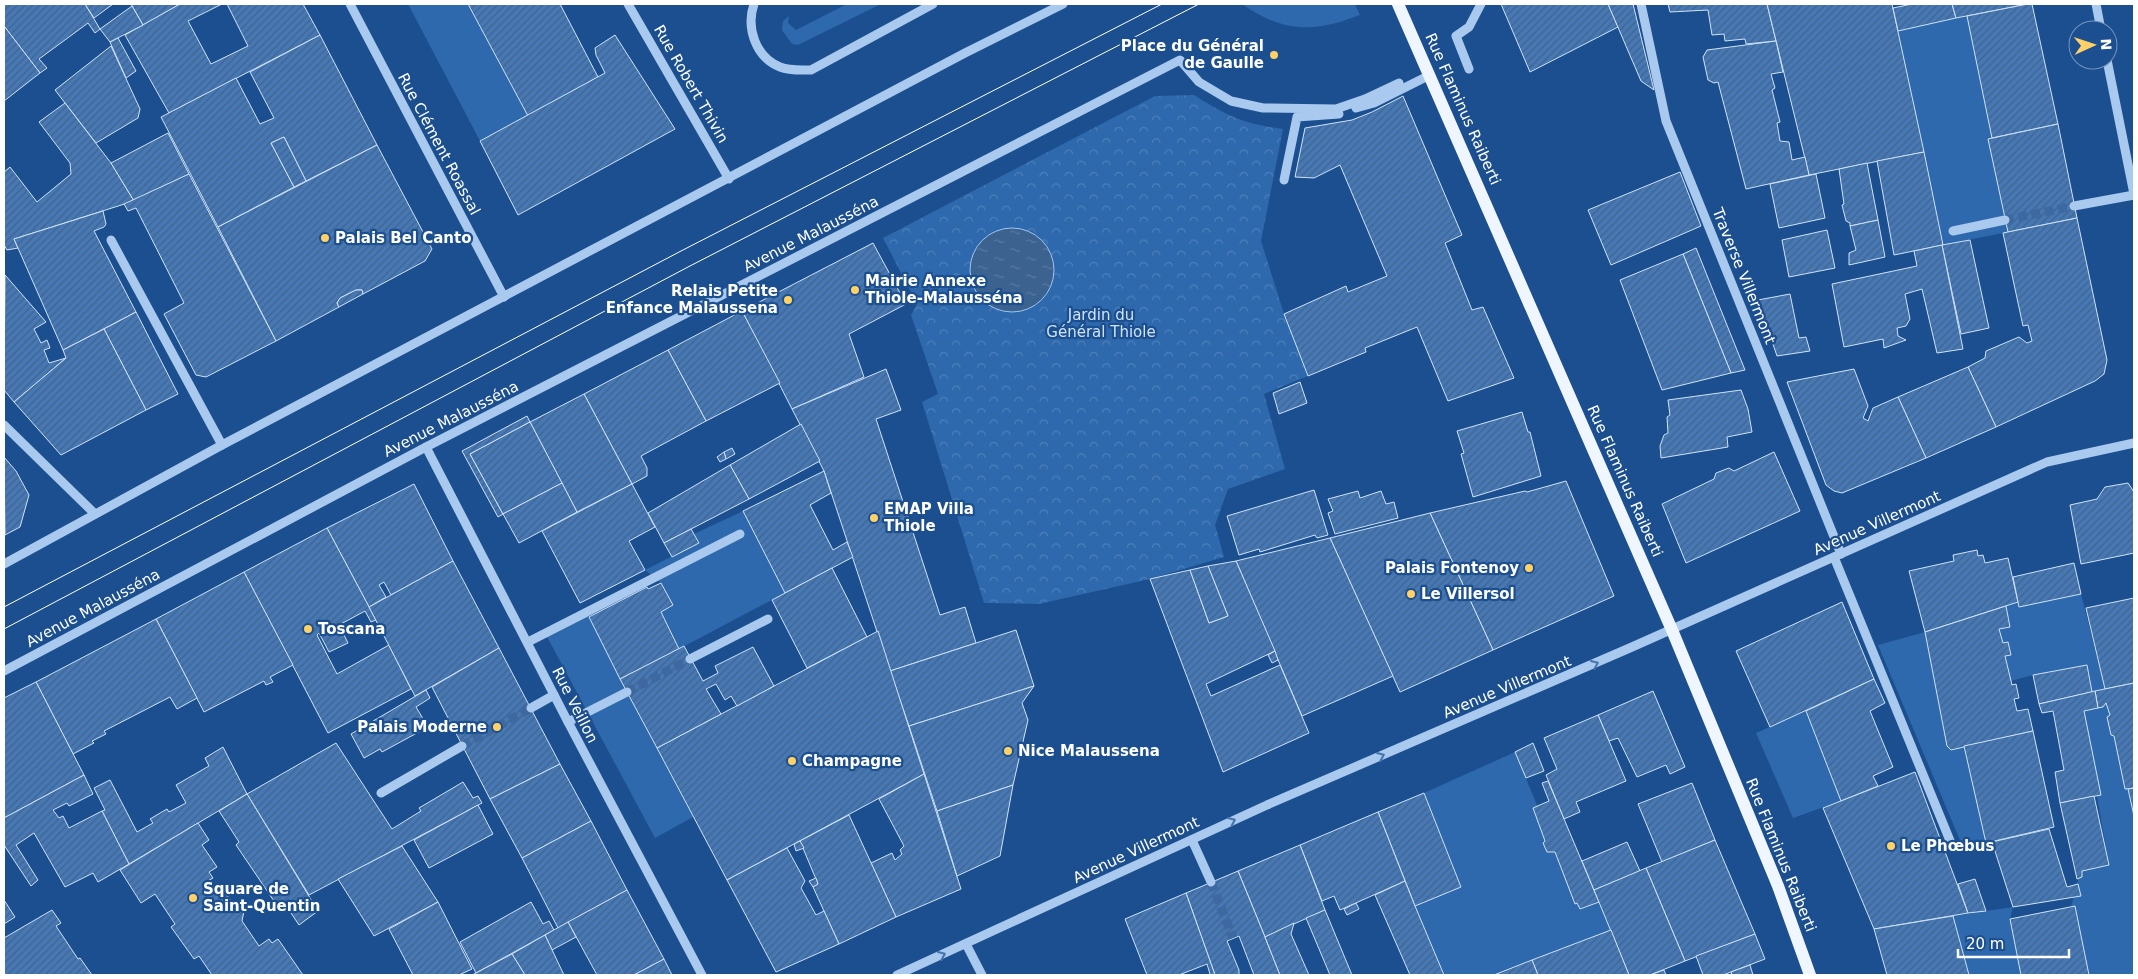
<svg xmlns="http://www.w3.org/2000/svg" width="2138" height="979" font-family="'DejaVu Sans',sans-serif">
	<style>
		.green { fill: #2e69ad }
		.park { fill: url(#park-crowns) }
		.water { fill: url(#water-ripples); stroke: #9cc4f0 }
		.building { fill: url(#building-hatch); stroke: #cfe3fa }
		.lines { fill: none; stroke-linecap: round; stroke-linejoin: round }
		.minor-tunnel { stroke: #3d69a0; stroke-width: 9; stroke-dasharray: 9 4.5; stroke-linecap: butt }
		.minor { stroke: #a9c9ee; stroke-width: 9 }
		.major { stroke: #f0f6ff; stroke-width: 12 }
		.tram { stroke: #fff; stroke-width: 1 }
		.oneway { stroke: #4674ac }
		.poi-dot { fill: #ffd166; stroke: #1b4f8f; stroke-width: 2 }
		.labels { text-anchor: middle; stroke-width: 4.5; stroke-linejoin: round; paint-order: stroke }
		.poi-label { font-size: 15px; font-weight: bold; fill: #fff; stroke: #1b4f8f; text-anchor: start }
		.street-label { font-size: 15px; fill: #fff; stroke: #1b4f8f }
		.park-label { font-size: 15px; fill: #cfe3fa; stroke: #1b4f8f }
	</style>
	<defs>
		<pattern id="park-crowns" width="20" height="18" patternUnits="userSpaceOnUse" patternTransform="scale(1.25)"><rect width="20" height="18" fill="#2e69ad"/><path d="M2 6a3 3 0 1 1 6 0M12 15a3 3 0 1 1 6 0" fill="none" stroke="#4d80b9"/></pattern>
		<pattern id="water-ripples" width="26" height="14" patternUnits="userSpaceOnUse" patternTransform="scale(1.25)"><rect width="26" height="14" fill="#3c6290"/><path d="M2 4q2-2 4 0t4 0M15 11q2-2 4 0t4 0" fill="none" stroke="#597aa1"/></pattern>
		<pattern id="building-hatch" width="6" height="6" patternUnits="userSpaceOnUse" patternTransform="scale(1.25)"><rect width="6" height="6" fill="#4478b7"/><path d="M-1 1l2-2M0 6l6-6M5 7l2-2" fill="none" stroke="#486282"/></pattern>
	</defs>
	<rect width="100%" height="100%" fill="#1b4f8f"/>
	<!-- green -->
	<g class="green">
		<polygon points="408,4 468,4 528,116 480,141"/>
		<polygon points="847,4 881,4 798,45 792,44 782,30 783,21 789,16 788,23 796,30"/>
		<path d="M1242,4H1355L1360,15C1313,33 1284,33 1242,4Z"/>
		<polygon points="1967,16 1992,138 1988,139 2008,232 1943,245 1898,31"/>
		<polygon points="743,511 785,593 679,649 661,612 673,605 661,583 645,570 698,543 694,534"/>
		<polygon points="2081,594 2105,689 2092,692 2086,665 2033,675 2000,684 1985,630 2010,627 2006,606 2018,602 2019,606"/>
		<polygon points="587,612 693,817 655,838 545,633"/>
		<polygon points="1925,632 1947,746 1951,750 1964,746 1986,843 1962,845 1878,645"/>
		<polygon points="2118,695 2128,789 2134,816 2134,975 2080,975 2069,915 2082,865 2109,865 2081,705"/>
		<polygon points="1806,711 1841,801 1793,818 1756,733"/>
		<polygon points="1515,752 1580,909 1599,902 1611,930 1496,975 1444,975 1415,906 1461,886 1424,793"/>
		<polygon points="2013,907 2010,919 2021,975 1969,975 1953,916"/>
	</g>
	<!-- park -->
	<path class="park" d="M1194,95C1227,116 1244,124 1283,129L1261,241L1284,314L1308,376L1264,394L1285,469L1228,489L1215,525L1224,557L1150,579L1039,604L984,603L922,402L938,394L911,315L917,304L883,238L1155,96Z"/>
	<!-- water -->
	<circle class="water" cx="1012" cy="270" r="42"/>
	<!-- building -->
	<g class="building">
		<polygon points="4,4 85,4 100,29 95,33 88,23 39,59 47,68 40,73 4,26"/>
		<polygon points="85,4 113,4 94,18"/>
		<polygon points="131,4 180,4 143,25"/>
		<polygon points="180,4 222,4 188,21 211,64 248,46 227,4 303,4 320,35 169,113 125,35"/>
		<polygon points="468,4 560,4 598,77 528,116"/>
		<polygon points="1501,4 1608,4 1618,27 1530,72"/>
		<polygon points="1608,4 1633,4 1654,90 1641,81"/>
		<polygon points="1668,4 1767,4 1776,41 1746,44 1745,39 1725,41 1724,34 1712,35 1708,10 1670,12"/>
		<polygon points="1767,4 1892,4 1924,152 1809,175"/>
		<polygon points="1912,4 1952,4 1956,18 1898,31 1893,8"/>
		<polygon points="1952,4 2028,4 1956,18"/>
		<polygon points="2028,4 2032,4 2058,124 1992,138 1967,16"/>
		<polygon points="132,6 143,25 110,42 100,29"/>
		<polygon points="4,26 40,73 4,101"/>
		<polygon points="320,35 377,145 306,181 284,137 271,143 294,187 218,227 161,117 236,78 260,124 274,118 250,72"/>
		<polygon points="615,35 675,129 518,215 480,141 605,73 596,55 595,48"/>
		<polygon points="118,38 136,71 126,78 110,42"/>
		<polygon points="1776,41 1783,72 1771,74 1775,88 1772,90 1780,122 1777,123 1780,141 1789,142 1792,160 1805,157 1809,175 1746,189 1718,82 1714,83 1708,80 1703,57 1707,50"/>
		<polygon points="111,46 140,109 138,118 96,143 55,90"/>
		<polygon points="1403,96 1462,235 1445,243 1472,310 1483,307 1514,378 1448,401 1417,327 1365,348 1366,352 1308,376 1284,314 1346,286 1348,292 1387,276 1340,165 1314,178 1295,177 1305,128 1352,120 1372,112"/>
		<polygon points="65,103 111,163 134,201 14,239 18,248 7,250 4,245 4,172 10,167 37,202 71,174 70,163 39,122"/>
		<polygon points="2058,124 2077,218 2008,232 1988,139"/>
		<polygon points="168,133 189,174 134,201 111,163"/>
		<polygon points="284,137 306,181 294,187 271,143"/>
		<polygon points="377,145 432,249 425,261 363,294 362,290 356,290 340,298 337,303 339,307 276,341 218,227"/>
		<polygon points="1924,152 1943,245 1894,255 1877,161"/>
		<polygon points="1867,163 1878,220 1850,226 1850,223 1846,221 1842,205 1844,204 1839,169"/>
		<polygon points="1680,172 1701,226 1611,265 1588,210"/>
		<polygon points="189,174 276,341 206,377 196,375 164,314 184,303 136,208 128,211 124,204"/>
		<polygon points="1816,174 1825,218 1779,228 1770,184"/>
		<polygon points="103,211 106,224 104,227 94,231 136,312 63,350 14,239"/>
		<polygon points="2077,218 2107,360 2104,374 2095,381 1996,427 1968,367 1985,358 1986,351 2019,337 2027,343 2032,341 2028,325 2023,326 2003,233"/>
		<polygon points="1878,220 1885,257 1849,265 1849,253 1856,250 1850,226"/>
		<polygon points="1827,230 1835,268 1789,277 1782,240"/>
		<polygon points="1970,240 1989,328 1961,334 1942,245"/>
		<polygon points="873,243 906,304 849,334 864,377 792,409 742,311"/>
		<polygon points="1942,245 1963,349 1937,353 1922,289 1905,294 1910,319 1906,326 1897,328 1898,336 1906,340 1884,348 1883,339 1844,347 1832,284 1917,266 1914,251"/>
		<polygon points="1696,248 1745,370 1731,373 1683,254"/>
		<polygon points="1683,254 1731,373 1662,390 1620,280"/>
		<polygon points="5,275 46,322 34,329 41,343 47,340 50,348 44,350 49,363 66,358 14,402 4,390"/>
		<polygon points="356,290 362,290 363,294 339,307 337,303 340,298"/>
		<polygon points="1790,294 1799,338 1806,337 1810,351 1777,356 1758,300"/>
		<polygon points="742,311 780,383 706,421 668,350"/>
		<polygon points="136,312 178,394 146,410 104,329"/>
		<polygon points="104,329 146,410 61,455 14,402 66,358 63,350"/>
		<polygon points="668,350 706,421 641,456 647,468 647,476 632,484 584,394"/>
		<polygon points="1968,367 1996,427 1926,458 1898,397"/>
		<polygon points="886,369 901,410 876,419 940,615 965,607 976,643 890,671 824,471 792,409"/>
		<polygon points="1854,369 1868,406 1863,418 1868,421 1873,408 1898,397 1926,458 1842,493 1834,491 1826,485 1787,382"/>
		<polygon points="1300,382 1307,403 1279,414 1273,393"/>
		<polygon points="1741,390 1748,409 1752,432 1727,437 1728,447 1661,458 1660,446 1664,435 1668,433 1667,417 1670,415 1668,400"/>
		<polygon points="584,394 632,484 577,512 530,422"/>
		<polygon points="1522,412 1528,432 1530,432 1541,476 1473,497 1461,454 1464,453 1457,431"/>
		<polygon points="527,416 530,422 470,454 503,514 498,517 462,451"/>
		<polygon points="530,422 562,483 503,514 470,454"/>
		<polygon points="801,424 820,461 749,499 730,465"/>
		<polygon points="732,448 735,454 726,459 724,452"/>
		<polygon points="724,452 726,459 720,462 717,457"/>
		<polygon points="1774,452 1800,511 1686,563 1662,504 1714,479 1716,473 1729,468 1734,471"/>
		<polygon points="4,457 16,471 29,495 20,527 5,535"/>
		<polygon points="730,465 749,499 664,543 648,513"/>
		<polygon points="824,471 831,493 810,505 833,550 847,542 853,557 785,593 743,511"/>
		<polygon points="1566,481 1614,596 1493,650 1430,513 1525,491 1527,492"/>
		<polygon points="562,483 577,512 519,543 503,514"/>
		<polygon points="2128,483 2134,492 2134,553 2081,564 2070,505 2097,499 2105,487"/>
		<polygon points="414,484 453,561 391,595 384,582 379,585 386,597 369,607 327,528"/>
		<polygon points="632,484 655,527 629,541 645,570 580,603 542,531"/>
		<polygon points="1314,490 1328,535 1317,538 1315,535 1260,552 1259,549 1239,555 1227,516"/>
		<polygon points="1358,491 1360,498 1381,491 1386,504 1394,502 1398,518 1335,534 1328,513 1333,511 1328,499"/>
		<polygon points="1430,513 1493,650 1400,692 1330,538"/>
		<polygon points="327,528 376,620 371,622 365,611 339,625 348,643 329,652 319,633 317,635 337,674 389,645 411,689 328,733 244,572"/>
		<polygon points="691,529 699,543 672,557 664,543"/>
		<polygon points="1330,538 1393,676 1302,716 1236,561"/>
		<polygon points="1977,550 1978,556 1983,555 1985,563 2008,558 2018,602 1925,632 1909,571 1954,561 1953,555"/>
		<polygon points="453,561 499,648 415,696 369,607"/>
		<polygon points="1236,561 1275,651 1206,684 1211,696 1280,665 1309,733 1223,772 1150,579 1190,570 1209,623 1228,616 1208,566"/>
		<polygon points="2074,563 2081,594 2019,607 2013,577"/>
		<polygon points="1208,566 1228,616 1209,623 1190,570"/>
		<polygon points="832,568 867,637 807,668 772,600"/>
		<polygon points="244,572 293,665 270,677 273,682 266,685 264,681 204,712 156,619"/>
		<polygon points="661,583 673,605 661,612 679,649 620,679 589,617 647,587 648,589"/>
		<polygon points="2134,598 2134,683 2105,689 2086,608"/>
		<polygon points="1842,602 1874,679 1770,727 1736,651"/>
		<polygon points="2006,606 2010,627 1999,629 2003,643 2008,642 2011,655 2005,656 2012,685 2016,684 2019,698 2014,699 2017,711 2028,709 2033,731 1951,750 1947,746 1925,632"/>
		<polygon points="156,619 197,698 177,709 170,697 104,731 106,734 92,741 94,743 73,754 36,682"/>
		<polygon points="1016,630 1034,686 909,726 890,671"/>
		<polygon points="878,631 924,774 727,880 657,748"/>
		<polygon points="684,646 703,681 718,673 715,666 753,647 774,686 737,706 731,696 725,700 716,684 706,689 721,714 657,748 620,679"/>
		<polygon points="499,648 560,764 490,799 432,687"/>
		<polygon points="1275,651 1278,660 1272,663 1268,655"/>
		<polygon points="2087,665 2092,692 2039,704 2033,675"/>
		<polygon points="1874,679 1885,703 1870,711 1893,767 1873,776 1878,786 1841,801 1806,711"/>
		<polygon points="36,682 84,775 4,818 4,698"/>
		<polygon points="2134,683 2134,788 2125,789 2114,736 2111,735 2107,717 2110,715 2106,703 2103,707 2098,708 2095,691"/>
		<polygon points="1034,686 1022,703 1028,720 1013,785 937,811 909,726"/>
		<polygon points="426,690 430,698 416,707 428,727 382,752 380,749 364,758 351,734"/>
		<polygon points="1653,691 1685,767 1670,774 1666,765 1637,777 1618,738 1609,741 1598,715"/>
		<polygon points="2095,691 2098,708 2084,711 2101,795 2060,803 2055,772 2064,770 2053,711 2042,713 2039,704"/>
		<polygon points="1598,715 1626,781 1576,802 1580,812 1564,819 1546,775 1557,769 1544,738"/>
		<polygon points="2033,731 2054,827 1986,843 1964,746"/>
		<polygon points="336,743 392,829 421,811 419,808 463,782 473,798 478,796 482,803 309,895 247,794"/>
		<polygon points="1533,743 1544,771 1526,778 1515,752"/>
		<polygon points="223,747 247,794 129,864 102,811 105,810 94,788 110,780 137,832 153,823 150,819 167,809 169,812 186,803 176,785 209,766 205,758"/>
		<polygon points="560,764 591,821 522,858 490,799"/>
		<polygon points="1915,772 1968,913 1874,929 1823,808"/>
		<polygon points="924,774 961,889 896,917 871,863 892,853 895,860 902,854 900,850 904,846 879,799"/>
		<polygon points="84,775 93,794 69,806 67,803 53,810 59,818 63,816 69,828 102,811 129,864 98,882 93,873 65,887 34,833 16,845 38,880 31,886 4,845 4,818"/>
		<polygon points="1548,781 1599,902 1580,909 1577,903 1575,904 1555,852 1547,852 1543,843 1545,841 1533,808 1549,801 1542,783"/>
		<polygon points="1692,783 1715,840 1662,862 1638,804"/>
		<polygon points="1013,785 1000,856 957,876 937,811"/>
		<polygon points="2134,788 2134,816 2128,789"/>
		<polygon points="1424,793 1461,887 1415,906 1378,812"/>
		<polygon points="247,794 318,911 299,925 283,901 276,904 236,845 239,842 219,811"/>
		<polygon points="2094,796 2109,865 2082,871 2082,877 2077,879 2060,803"/>
		<polygon points="478,805 493,834 429,868 414,840"/>
		<polygon points="1378,812 1405,881 1340,910 1334,896 1322,901 1300,845"/>
		<polygon points="849,815 896,917 839,944 813,887 818,884 800,841"/>
		<polygon points="591,821 627,890 558,928 522,858"/>
		<polygon points="198,823 209,840 202,845 217,867 209,872 213,878 206,882 216,895 224,891 231,901 240,903 244,911 242,921 259,946 269,939 272,943 278,939 303,975 212,975 199,956 194,959 171,927 175,924 155,894 141,903 120,870"/>
		<polygon points="2049,829 2067,887 2078,884 2081,896 2013,907 1992,842"/>
		<polygon points="1715,840 1755,934 1685,961 1646,868"/>
		<polygon points="800,841 804,848 796,851 794,844"/>
		<polygon points="1627,842 1640,871 1594,890 1582,861"/>
		<polygon points="1300,845 1325,910 1265,937 1238,871"/>
		<polygon points="402,846 438,902 374,936 338,879"/>
		<polygon points="787,848 805,881 801,888 816,915 824,911 839,944 776,972 727,880"/>
		<polygon points="1646,868 1685,961 1650,975 1629,975 1594,890"/>
		<polygon points="1238,871 1265,937 1280,975 1254,975 1239,936 1227,941 1239,970 1239,975 1215,975 1186,893"/>
		<polygon points="816,878 818,884 813,887 809,881"/>
		<polygon points="1975,879 1986,911 1968,913 1958,884"/>
		<polygon points="1405,881 1415,906 1444,975 1410,975 1375,895"/>
		<polygon points="627,890 664,959 634,975 597,975 568,922"/>
		<polygon points="1186,893 1215,975 1207,975 1210,974 1207,964 1179,975 1147,975 1125,919"/>
		<polygon points="4,900 15,917 4,924"/>
		<polygon points="438,902 472,969 459,975 413,975 389,929"/>
		<polygon points="531,902 543,924 549,921 554,930 476,973 460,942"/>
		<polygon points="1356,903 1359,909 1347,915 1344,909"/>
		<polygon points="2075,906 2089,975 2021,975 2010,919"/>
		<polygon points="52,910 61,923 56,926 78,959 80,958 92,975 4,975 4,938"/>
		<polygon points="1325,910 1352,975 1330,975 1306,918"/>
		<polygon points="1953,916 1969,975 1887,975 1874,929"/>
		<polygon points="568,922 576,937 552,950 545,935"/>
		<polygon points="1294,923 1291,934 1309,975 1280,975 1265,937"/>
		<polygon points="1611,930 1629,975 1538,975 1532,960"/>
		<polygon points="1755,934 1765,959 1723,975 1703,975 1696,956"/>
		<polygon points="545,935 564,975 525,975 512,954"/>
		<polygon points="512,954 525,975 472,975 476,973"/>
		<polygon points="664,959 672,975 634,975"/>
		<polygon points="1532,960 1538,975 1494,975"/>
		<polygon points="1750,965 1753,975 1732,975 1731,972"/>
		<polygon points="1664,970 1666,975 1650,975"/>
	</g>
	<g class="lines">
		<!-- minor-tunnel -->
		<g class="minor-tunnel">
			<polyline points="2005,220 2074,206"/>
			<polyline points="627,692 690,659"/>
			<polyline points="462,746 531,708"/>
			<polyline points="1211,882 1233,938"/>
		</g>
		<!-- minor -->
		<g class="minor">
			<polyline points="350,4 504,297"/>
			<polyline points="628,4 729,179"/>
			<path d="M754,4C746,27 755,57 780,67C790,71 800,70 811,70L933,4"/>
			<polyline points="1641,4 1666,121 1841,554"/>
			<polyline points="2096,4 2101,30"/>
			<polyline points="2107,60 2134,194"/>
			<polyline points="1469,69 1456,36 1469,27 1481,4"/>
			<polyline points="1356,108 1374,103 1430,75"/>
			<polyline points="1284,180 1297,117 1339,114"/>
			<polyline points="2074,206 2134,195"/>
			<polyline points="1953,231 2005,220"/>
			<polyline points="111,240 222,445"/>
			<polyline points="4,425 95,514"/>
			<polyline points="426,447 568,722 702,975"/>
			<polyline points="1834,557 1953,848"/>
			<polyline points="4,564 222,445 965,53 1063,4"/>
			<polyline points="528,642 740,534"/>
			<polyline points="690,659 768,619"/>
			<polyline points="4,671 426,447 1180,60 1199,82 1231,101 1263,108 1336,109 1365,99 1399,83"/>
			<polyline points="531,708 554,695"/>
			<polyline points="568,722 627,692"/>
			<polyline points="381,793 462,746"/>
			<polyline points="1192,840 1211,882"/>
			<polyline points="966,944 982,975"/>
			<polyline points="897,975 1267,805 1632,647 2047,462 2134,443"/>
		</g>
		<!-- major -->
		<polyline class="major" points="1398,4 1672,630 1778,886 1810,975"/>
		<!-- tram -->
		<g class="tram">
			<polyline points="4,607 681,251 1162,4"/>
			<polyline points="4,629 688,267 1199,4"/>
		</g>
	</g>
	<!-- one-way arrows -->
	<defs><path id="oneway-chevron" d="M-2-3.5L2.5 0L-2 3.5" fill="none" stroke-width="1.6" stroke-linecap="round" stroke-linejoin="round" transform="scale(1.25)"/></defs>
	<g class="oneway">
		<use href="#oneway-chevron" transform="translate(1595 664) rotate(-23)"/>
		<use href="#oneway-chevron" transform="translate(1381 756) rotate(-23)"/>
		<use href="#oneway-chevron" transform="translate(1232 821) rotate(-25)"/>
		<use href="#oneway-chevron" transform="translate(942 955) rotate(-24)"/>
	</g>
	<!-- markers -->
	<g class="poi-dot">
		<circle cx="1274" cy="55" r="5"/>
		<circle cx="325" cy="238" r="5"/>
		<circle cx="855" cy="290" r="5"/>
		<circle cx="788" cy="300" r="5"/>
		<circle cx="874" cy="518" r="5"/>
		<circle cx="1529" cy="568" r="5"/>
		<circle cx="1411" cy="594" r="5"/>
		<circle cx="308" cy="629" r="5"/>
		<circle cx="497" cy="727" r="5"/>
		<circle cx="1008" cy="751" r="5"/>
		<circle cx="792" cy="761" r="5"/>
		<circle cx="1891" cy="846" r="5"/>
		<circle cx="193" cy="898" r="5"/>
	</g>
	<g class="labels">
		<!-- poi labels -->
		<g class="poi-label">
			<text x="1264" y="51" text-anchor="end">Place du Général<tspan x="1264" dy="17">de Gaulle</tspan></text>
			<text x="335" y="243">Palais Bel Canto</text>
			<text x="865" y="286">Mairie Annexe<tspan x="865" dy="17">Thiole-Malausséna</tspan></text>
			<text x="778" y="296" text-anchor="end">Relais Petite<tspan x="778" dy="17">Enfance Malaussena</tspan></text>
			<text x="884" y="514">EMAP Villa<tspan x="884" dy="17">Thiole</tspan></text>
			<text x="1519" y="573" text-anchor="end">Palais Fontenoy</text>
			<text x="1421" y="599">Le Villersol</text>
			<text x="318" y="634">Toscana</text>
			<text x="487" y="732" text-anchor="end">Palais Moderne</text>
			<text x="1018" y="756">Nice Malaussena</text>
			<text x="802" y="766">Champagne</text>
			<text x="1901" y="851">Le Phœbus</text>
			<text x="203" y="894">Square de<tspan x="203" dy="17">Saint-Quentin</tspan></text>
		</g>
		<!-- street labels -->
		<g class="street-label">
			<text transform="translate(691 84) rotate(60)" y="5">Rue Robert Thivin</text>
			<text transform="translate(1463 109) rotate(66)" y="5">Rue Flaminus Raiberti</text>
			<text transform="translate(439 144) rotate(62)" y="5">Rue Clément Roassal</text>
			<text transform="translate(811 234) rotate(-27)" y="5">Avenue Malausséna</text>
			<text transform="translate(1744 276) rotate(68)" y="5">Traverse Villermont</text>
			<text transform="translate(451 419) rotate(-27)" y="5">Avenue Malausséna</text>
			<text transform="translate(1625 481) rotate(66)" y="5">Rue Flaminus Raiberti</text>
			<text transform="translate(1877 523) rotate(-24)" y="5">Avenue Villermont</text>
			<text transform="translate(93 608) rotate(-28)" y="5">Avenue Malausséna</text>
			<text transform="translate(1507 687) rotate(-23)" y="5">Avenue Villermont</text>
			<text transform="translate(575 705) rotate(63)" y="5">Rue Veillon</text>
			<text transform="translate(1136 850) rotate(-25)" y="5">Avenue Villermont</text>
			<text transform="translate(1781 855) rotate(68)" y="5">Rue Flaminus Raiberti</text>
		</g>
		<!-- park labels -->
		<g class="park-label">
			<text x="1101" y="320">Jardin du<tspan x="1101" dy="17">Général Thiole</tspan></text>
		</g>
	</g>
	<!-- border -->
	<rect width="2138" height="979" fill="none" stroke="#ffffff" stroke-width="10"/>
	<!-- north arrow -->
	<g transform="translate(2093 45) rotate(87)"><circle r="24" fill="#1b4f8f" stroke="#7695bc"/>
	<path d="M0-4L9 19L0 12L-9 19Z" fill="#ffd166"/>
	<text y="-8" font-size="14" font-weight="bold" text-anchor="middle" fill="#ffffff">N</text>
	</g>
	<!-- scale -->
	<path d="M1958 949v8h111v-8" fill="none" stroke="#ffffff" stroke-width="2.5"/>
	<text x="1966" y="949" font-size="15" fill="#ffffff" stroke="#1b4f8f" stroke-width="4" paint-order="stroke">20 m</text>
</svg>
